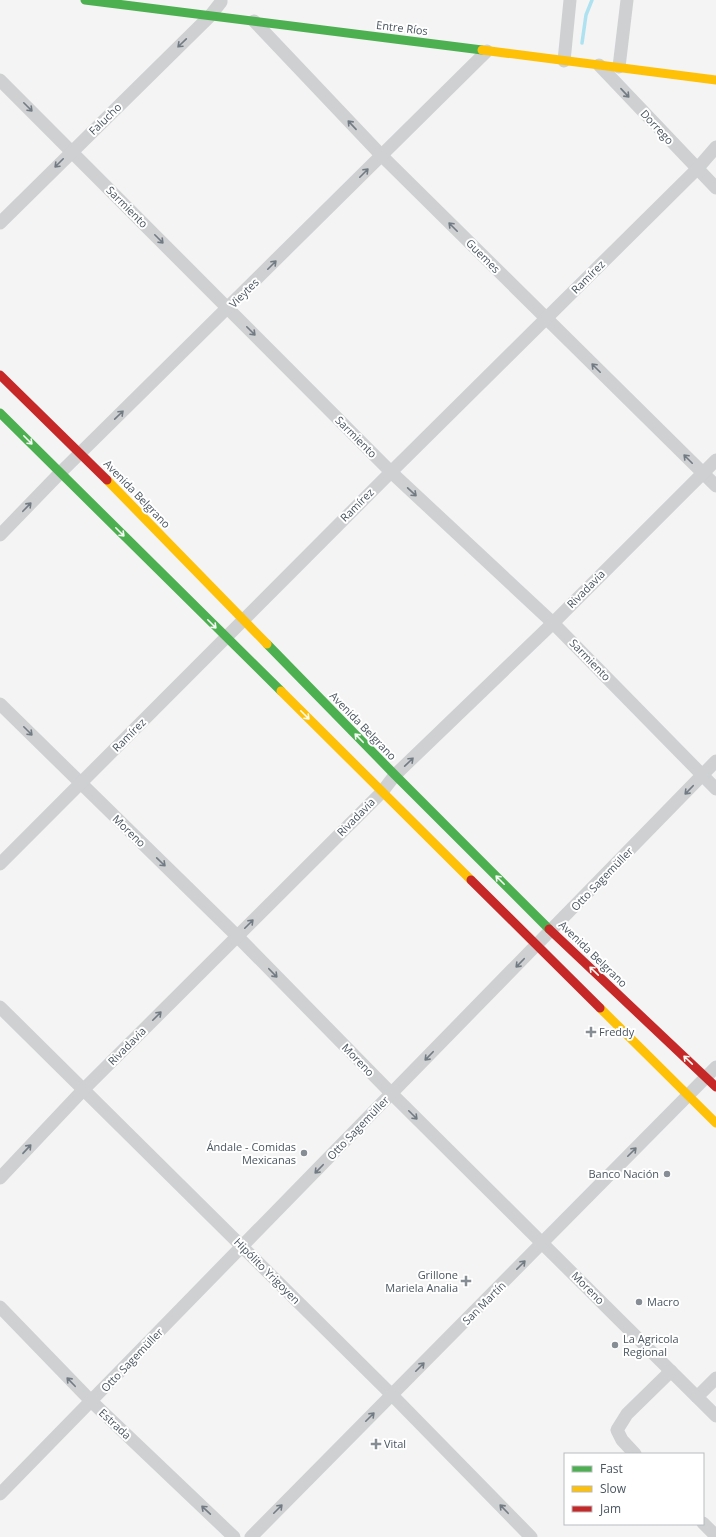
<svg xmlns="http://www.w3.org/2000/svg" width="716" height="1537" font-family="'Open Sans',sans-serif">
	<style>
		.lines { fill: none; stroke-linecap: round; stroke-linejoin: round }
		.stream { stroke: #aee2f0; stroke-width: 3.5 }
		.street { stroke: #ced0d2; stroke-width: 13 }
		.fast { stroke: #4caf50; stroke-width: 9 }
		.slow { stroke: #ffc107; stroke-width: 9 }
		.jam { stroke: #c62828; stroke-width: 9 }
		.oneway { stroke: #727b83 }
		.oneway2 { stroke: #f6fbf6 }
		.poi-dot { fill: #868d94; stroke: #fff; stroke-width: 1.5 }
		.labels { text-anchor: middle; stroke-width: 4; stroke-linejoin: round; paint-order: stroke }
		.street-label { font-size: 11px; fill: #4a5661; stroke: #fff }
		.poi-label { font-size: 11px; fill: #4a5661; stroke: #fff; text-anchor: start }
	</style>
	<rect width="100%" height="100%" fill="#f4f4f4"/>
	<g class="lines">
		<!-- stream -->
		<polyline class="stream" points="582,43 586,15 592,0"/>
		<!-- street -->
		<g class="street">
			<polyline points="254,21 382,156 716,486"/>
			<polyline points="564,61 570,0"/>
			<polyline points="599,65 716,188"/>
			<polyline points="619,67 627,0"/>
			<polyline points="0,80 391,472 553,623 716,789"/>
			<polyline points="0,223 210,16 221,2 221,0"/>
			<polyline points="0,535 60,473 487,51"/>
			<polyline points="0,704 237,936 392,1094 716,1416"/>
			<polyline points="0,864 391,472 697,169 716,147"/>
			<polyline points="0,1007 392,1395 531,1537"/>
			<polyline points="0,1178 84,1089 382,792 395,775 553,623 716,460"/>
			<polyline points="0,1307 91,1401 234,1537"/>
			<polyline points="697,1397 716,1378"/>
			<polyline points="635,1454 622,1440 617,1430 627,1414 671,1371"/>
			<polyline points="0,1494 716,761"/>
			<polyline points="703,1523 716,1536"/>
			<polyline points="251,1537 716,1067"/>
		</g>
		<!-- fast -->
		<g class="fast">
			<polyline points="85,0 482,50"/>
			<polyline points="0,413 281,691"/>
			<polyline points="267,644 395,775 549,929"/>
		</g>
		<!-- slow -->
		<g class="slow">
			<polyline points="482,50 716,80"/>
			<polyline points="107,480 267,644"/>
			<polyline points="281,691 471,880"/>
			<polyline points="600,1008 716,1123"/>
		</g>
		<!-- jam -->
		<g class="jam">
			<polyline points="0,375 107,480"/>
			<polyline points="471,880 600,1008"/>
			<polyline points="549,929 716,1087"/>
		</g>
	</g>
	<!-- one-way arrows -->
	<defs><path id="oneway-shaft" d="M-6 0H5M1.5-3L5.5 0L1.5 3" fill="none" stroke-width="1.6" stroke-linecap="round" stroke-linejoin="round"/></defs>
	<g class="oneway">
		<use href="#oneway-shaft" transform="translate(182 43) rotate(136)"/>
		<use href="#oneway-shaft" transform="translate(625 93) rotate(47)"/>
		<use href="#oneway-shaft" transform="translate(28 107) rotate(45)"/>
		<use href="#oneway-shaft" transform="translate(352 125) rotate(-133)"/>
		<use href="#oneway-shaft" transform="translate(59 163) rotate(135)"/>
		<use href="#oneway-shaft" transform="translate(364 173) rotate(-45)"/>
		<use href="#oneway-shaft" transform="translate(453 227) rotate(-135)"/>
		<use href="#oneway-shaft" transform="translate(159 239) rotate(45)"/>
		<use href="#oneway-shaft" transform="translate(272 265) rotate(-45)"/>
		<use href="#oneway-shaft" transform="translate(251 331) rotate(45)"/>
		<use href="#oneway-shaft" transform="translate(596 368) rotate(-135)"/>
		<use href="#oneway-shaft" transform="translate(119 415) rotate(-44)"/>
		<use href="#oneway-shaft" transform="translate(688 459) rotate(-135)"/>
		<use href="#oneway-shaft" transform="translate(412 492) rotate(43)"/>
		<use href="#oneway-shaft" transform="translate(27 507) rotate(-46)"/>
		<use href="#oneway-shaft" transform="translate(28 731) rotate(45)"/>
		<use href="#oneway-shaft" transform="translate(409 762) rotate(-44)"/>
		<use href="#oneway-shaft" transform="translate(689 790) rotate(134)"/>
		<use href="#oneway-shaft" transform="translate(161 862) rotate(44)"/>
		<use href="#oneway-shaft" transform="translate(249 924) rotate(-45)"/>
		<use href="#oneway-shaft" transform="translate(520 963) rotate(134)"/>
		<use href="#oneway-shaft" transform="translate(273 973) rotate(46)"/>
		<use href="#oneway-shaft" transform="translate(157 1016) rotate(-45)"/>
		<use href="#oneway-shaft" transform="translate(429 1056) rotate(134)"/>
		<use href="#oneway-shaft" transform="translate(413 1115) rotate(45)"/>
		<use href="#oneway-shaft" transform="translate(27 1149) rotate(-47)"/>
		<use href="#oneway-shaft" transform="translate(632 1152) rotate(-45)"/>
		<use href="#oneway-shaft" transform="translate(319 1169) rotate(134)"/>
		<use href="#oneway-shaft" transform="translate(521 1265) rotate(-45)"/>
		<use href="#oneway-shaft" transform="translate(420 1367) rotate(-45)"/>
		<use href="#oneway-shaft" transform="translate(71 1382) rotate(-134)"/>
		<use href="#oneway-shaft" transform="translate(370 1417) rotate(-45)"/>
		<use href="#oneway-shaft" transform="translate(278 1509) rotate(-45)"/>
		<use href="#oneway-shaft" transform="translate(504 1509) rotate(-134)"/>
		<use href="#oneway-shaft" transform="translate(206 1510) rotate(-137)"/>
	</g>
	<g class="oneway2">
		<use href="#oneway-shaft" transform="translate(28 440) rotate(45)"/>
		<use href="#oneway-shaft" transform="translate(120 532) rotate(45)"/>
		<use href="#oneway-shaft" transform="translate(212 624) rotate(45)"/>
		<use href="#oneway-shaft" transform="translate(305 715) rotate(45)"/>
		<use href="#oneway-shaft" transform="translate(359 738) rotate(-134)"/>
		<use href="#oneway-shaft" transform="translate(500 880) rotate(-135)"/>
		<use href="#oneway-shaft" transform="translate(594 971) rotate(-136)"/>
		<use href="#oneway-shaft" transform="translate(688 1060) rotate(-136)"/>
	</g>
	<!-- markers -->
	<g class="poi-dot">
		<path d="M589 1026h4v4h4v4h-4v4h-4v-4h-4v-4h4z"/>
		<circle cx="304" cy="1153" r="4"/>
		<circle cx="667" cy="1174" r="4"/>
		<path d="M464 1275h4v4h4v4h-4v4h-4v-4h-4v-4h4z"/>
		<circle cx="639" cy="1302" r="4"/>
		<circle cx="615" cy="1345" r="4"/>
		<path d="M374 1438h4v4h4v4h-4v4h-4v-4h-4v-4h4z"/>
	</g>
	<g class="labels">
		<!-- street labels -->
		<g class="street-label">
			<text transform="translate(402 28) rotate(7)" y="4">Entre Ríos</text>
			<text transform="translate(105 119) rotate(-44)" y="4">Falucho</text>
			<text transform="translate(657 127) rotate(47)" y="4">Dorrego</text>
			<text transform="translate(127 207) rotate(45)" y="4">Sarmiento</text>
			<text transform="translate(483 256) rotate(45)" y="4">Guemes</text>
			<text transform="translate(588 277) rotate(-45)" y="4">Ramírez</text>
			<text transform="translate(244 293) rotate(-45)" y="4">Vieytes</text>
			<text transform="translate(356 437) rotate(45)" y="4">Sarmiento</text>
			<text transform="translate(137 494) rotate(46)" y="4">Avenida Belgrano</text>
			<text transform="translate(357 505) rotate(-45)" y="4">Ramírez</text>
			<text transform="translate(586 589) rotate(-45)" y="4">Rivadavia</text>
			<text transform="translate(590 660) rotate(46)" y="4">Sarmiento</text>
			<text transform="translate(363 726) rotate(46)" y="4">Avenida Belgrano</text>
			<text transform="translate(129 735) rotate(-45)" y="4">Ramírez</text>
			<text transform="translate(356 817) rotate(-45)" y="4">Rivadavia</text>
			<text transform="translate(129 831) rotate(44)" y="4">Moreno</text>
			<text transform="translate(602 879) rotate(-46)" y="4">Otto Sagemüller</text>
			<text transform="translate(593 954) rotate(44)" y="4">Avenida Belgrano</text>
			<text transform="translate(127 1046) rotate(-45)" y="4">Rivadavia</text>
			<text transform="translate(358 1060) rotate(46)" y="4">Moreno</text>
			<text transform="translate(358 1128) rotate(-46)" y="4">Otto Sagemüller</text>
			<text transform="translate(267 1271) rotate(45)" y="4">Hipólito Yrigoyen</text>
			<text transform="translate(588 1288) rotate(45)" y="4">Moreno</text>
			<text transform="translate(484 1303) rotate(-45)" y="4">San Martín</text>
			<text transform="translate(132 1360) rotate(-46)" y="4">Otto Sagemüller</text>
			<text transform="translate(115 1424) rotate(43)" y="4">Estrada</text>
		</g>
		<!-- poi labels -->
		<g class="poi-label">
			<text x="599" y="1036">Freddy</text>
			<text x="296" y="1151" text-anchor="end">Ándale - Comidas<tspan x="296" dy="13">Mexicanas</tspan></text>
			<text x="659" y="1178" text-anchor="end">Banco Nación</text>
			<text x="458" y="1279" text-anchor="end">Grillone<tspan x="458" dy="13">Mariela Analia</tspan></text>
			<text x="647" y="1306">Macro</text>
			<text x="623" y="1343">La Agricola<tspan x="623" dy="13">Regional</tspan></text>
			<text x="384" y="1448">Vital</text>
		</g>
	</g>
	<!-- legend -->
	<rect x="564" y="1453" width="140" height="72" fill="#ffffff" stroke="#b7bbc0"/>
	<rect x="572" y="1466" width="20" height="6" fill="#4caf50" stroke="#b7bbc0"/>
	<text x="600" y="1473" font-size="12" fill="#4a5661">Fast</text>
	<rect x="572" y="1486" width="20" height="6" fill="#ffc107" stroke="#b7bbc0"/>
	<text x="600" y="1493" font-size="12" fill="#4a5661">Slow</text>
	<rect x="572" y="1506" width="20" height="6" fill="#c62828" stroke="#b7bbc0"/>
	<text x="600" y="1513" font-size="12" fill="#4a5661">Jam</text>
</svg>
